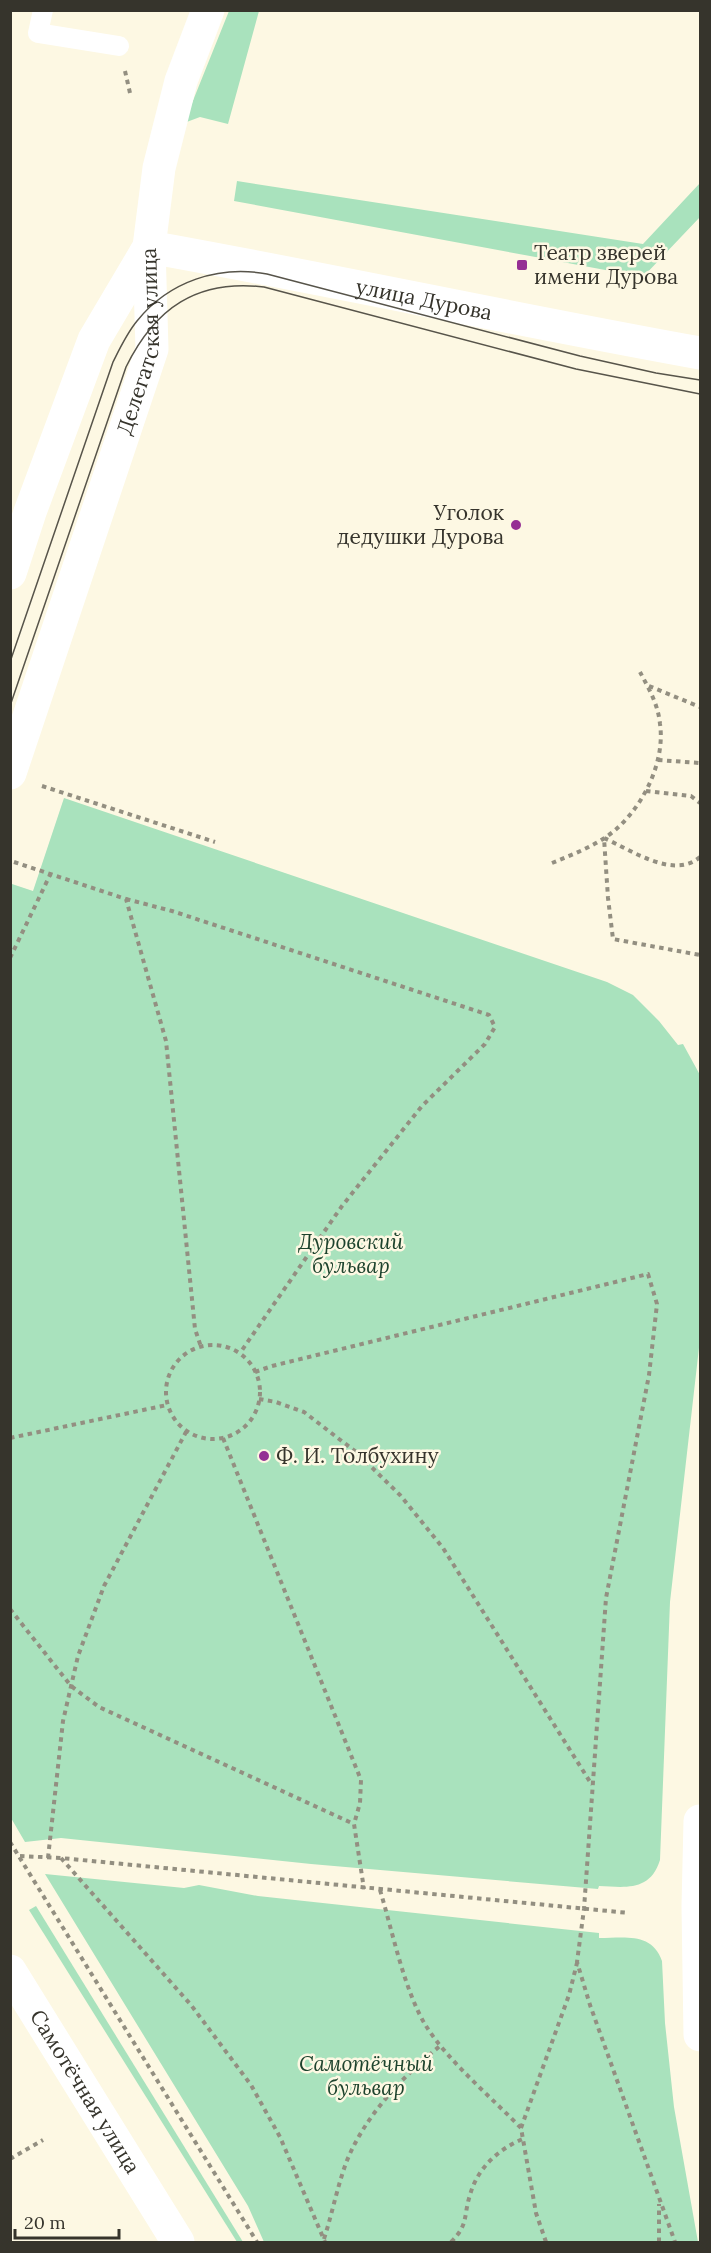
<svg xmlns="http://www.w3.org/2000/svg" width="711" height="2253" font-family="Lora,serif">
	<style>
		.green { fill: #a9e2bd }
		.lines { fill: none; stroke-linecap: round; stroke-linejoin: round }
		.path { stroke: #938f81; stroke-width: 4; stroke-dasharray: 4.5 4.5; stroke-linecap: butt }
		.lane { stroke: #fff; stroke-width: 20 }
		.street { stroke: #fff; stroke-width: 33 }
		.secondary { stroke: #fff; stroke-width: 33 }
		.tram { stroke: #57544a; stroke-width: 1.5 }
		.poi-dot { fill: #952f94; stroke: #fdf8e3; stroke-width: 2 }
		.labels { text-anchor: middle; stroke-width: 5; stroke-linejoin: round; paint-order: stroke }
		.poi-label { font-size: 21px; fill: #36342c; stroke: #fdf8e3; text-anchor: start }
		.street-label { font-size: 21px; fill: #36342c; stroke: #fdf8e3 }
		.park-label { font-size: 21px; font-style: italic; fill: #1d432d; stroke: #fdf8e3 }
	</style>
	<rect width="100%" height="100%" fill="#fdf8e3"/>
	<!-- green -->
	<g class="green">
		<polygon points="229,11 259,11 228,124 200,117 184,123"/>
		<polygon points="237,181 643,244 700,183 700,217 643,277 234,201"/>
		<path d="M64,798L607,982L633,995L659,1021L678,1045L683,1044L700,1075V1339L670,1602L660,1860C650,1892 625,1887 599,1886L598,1889L311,1864L61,1838L25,1842L11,1818L10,888L12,884L33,891Z"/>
		<path d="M45,1874L184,1888L199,1885L258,1896L599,1933V1938C625,1938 652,1932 662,1961L665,2023L674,2107L698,2242H264L248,2206Z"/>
		<polygon points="36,1906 243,2242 237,2242 29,1910"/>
	</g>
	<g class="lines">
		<!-- path -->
		<g class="path">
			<polyline points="125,71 130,93"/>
			<polyline points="649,686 700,707"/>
			<polyline points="658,760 700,763"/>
			<polyline points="42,786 215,842"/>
			<polyline points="646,791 691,796 700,803"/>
			<path d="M700,857C674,880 631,850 604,838L608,898L613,939L700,955"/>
			<polyline points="14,862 126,899 166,1041 195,1329 201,1347"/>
			<path d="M552,863C569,856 587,849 603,839C638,817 666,766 660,724C658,704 649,689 640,672"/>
			<polyline points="126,899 172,911 489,1015 495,1027 485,1044 422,1106 342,1206 240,1353"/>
			<polyline points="10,958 50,875"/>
			<circle cx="213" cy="1392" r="47"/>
			<polyline points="255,1372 272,1366 648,1274 657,1304 649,1375 606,1598 584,1909 577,1962 590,2005 675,2242"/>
			<polyline points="259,1399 276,1402 304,1412 356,1452 400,1495 443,1548 592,1785"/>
			<polyline points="10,1438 167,1405"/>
			<polyline points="223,1438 361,1780 360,1803 354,1824 364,1889"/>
			<polyline points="10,1609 71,1686 99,1707 354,1824"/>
			<polyline points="10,1842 257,2242"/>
			<polyline points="20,1856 61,1858 629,1913"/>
			<polyline points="48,1858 63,1721 78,1656 104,1586 186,1432"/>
			<polyline points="61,1858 191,2005 251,2085 280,2137 325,2242"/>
			<path d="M380,1890C393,1933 404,1990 426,2026C448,2061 492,2098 521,2128"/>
			<polyline points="10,2159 43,2140"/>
			<path d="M324,2239C332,2214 337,2188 346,2163C364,2117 402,2077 440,2046"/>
			<path d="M451,2242C469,2224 463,2217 470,2195C477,2169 498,2149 523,2139"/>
			<polyline points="546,2242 536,2213 521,2128 569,1995 577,1963"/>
			<polyline points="659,2242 659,2204"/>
		</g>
		<!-- lane -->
		<polyline class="lane" points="43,10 38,33 119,46"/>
		<!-- street -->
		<polyline class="street" points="149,247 159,168 181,81 208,10"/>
		<!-- secondary -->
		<g class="secondary">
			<path id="s1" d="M149,247C334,280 516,320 700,353"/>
			<polyline points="10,573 30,512 94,340 149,247"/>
			<path id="s2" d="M10,773L152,349L149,247"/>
			<polyline points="700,1821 698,1906 700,2035"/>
			<path id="s3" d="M10,1971L178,2242"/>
		</g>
		<!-- tram -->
		<g class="tram">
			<path d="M10,662L113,362C120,348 127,333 137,321C169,281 219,265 267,274L580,356L656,373L700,380"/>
			<path d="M10,706L126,367C155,308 197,279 264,287L576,369L700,394"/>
		</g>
	</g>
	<!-- markers -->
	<g class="poi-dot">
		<rect x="516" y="259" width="12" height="12" rx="3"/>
		<circle cx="516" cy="525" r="6"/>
		<circle cx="264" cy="1456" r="6"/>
	</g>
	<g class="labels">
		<!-- poi labels -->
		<g class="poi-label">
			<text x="534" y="260">Театр зверей<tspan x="534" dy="24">имени Дурова</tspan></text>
			<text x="504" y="520" text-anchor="end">Уголок<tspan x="504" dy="24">дедушки Дурова</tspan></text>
			<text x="276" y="1463">Ф. И. Толбухину</text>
		</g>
		<!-- street labels -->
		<g class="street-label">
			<text dy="7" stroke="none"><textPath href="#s1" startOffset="280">улица Дурова</textPath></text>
			<text dy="7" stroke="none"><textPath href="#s2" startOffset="453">Делегатская улица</textPath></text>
			<text dy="7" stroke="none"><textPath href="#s3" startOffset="142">Самотёчная улица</textPath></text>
		</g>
		<!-- park labels -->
		<g class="park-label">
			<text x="351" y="1249">Дуровский<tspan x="351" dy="24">бульвар</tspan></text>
			<text x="366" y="2071">Самотёчный<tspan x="366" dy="24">бульвар</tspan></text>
		</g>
	</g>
	<!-- border -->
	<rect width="711" height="2253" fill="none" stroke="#36342c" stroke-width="24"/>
	<!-- scale -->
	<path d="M15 2229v9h104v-9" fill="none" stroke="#36342c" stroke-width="3"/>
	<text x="24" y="2229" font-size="18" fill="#36342c" stroke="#fdf8e3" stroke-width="4.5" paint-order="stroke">20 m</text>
</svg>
